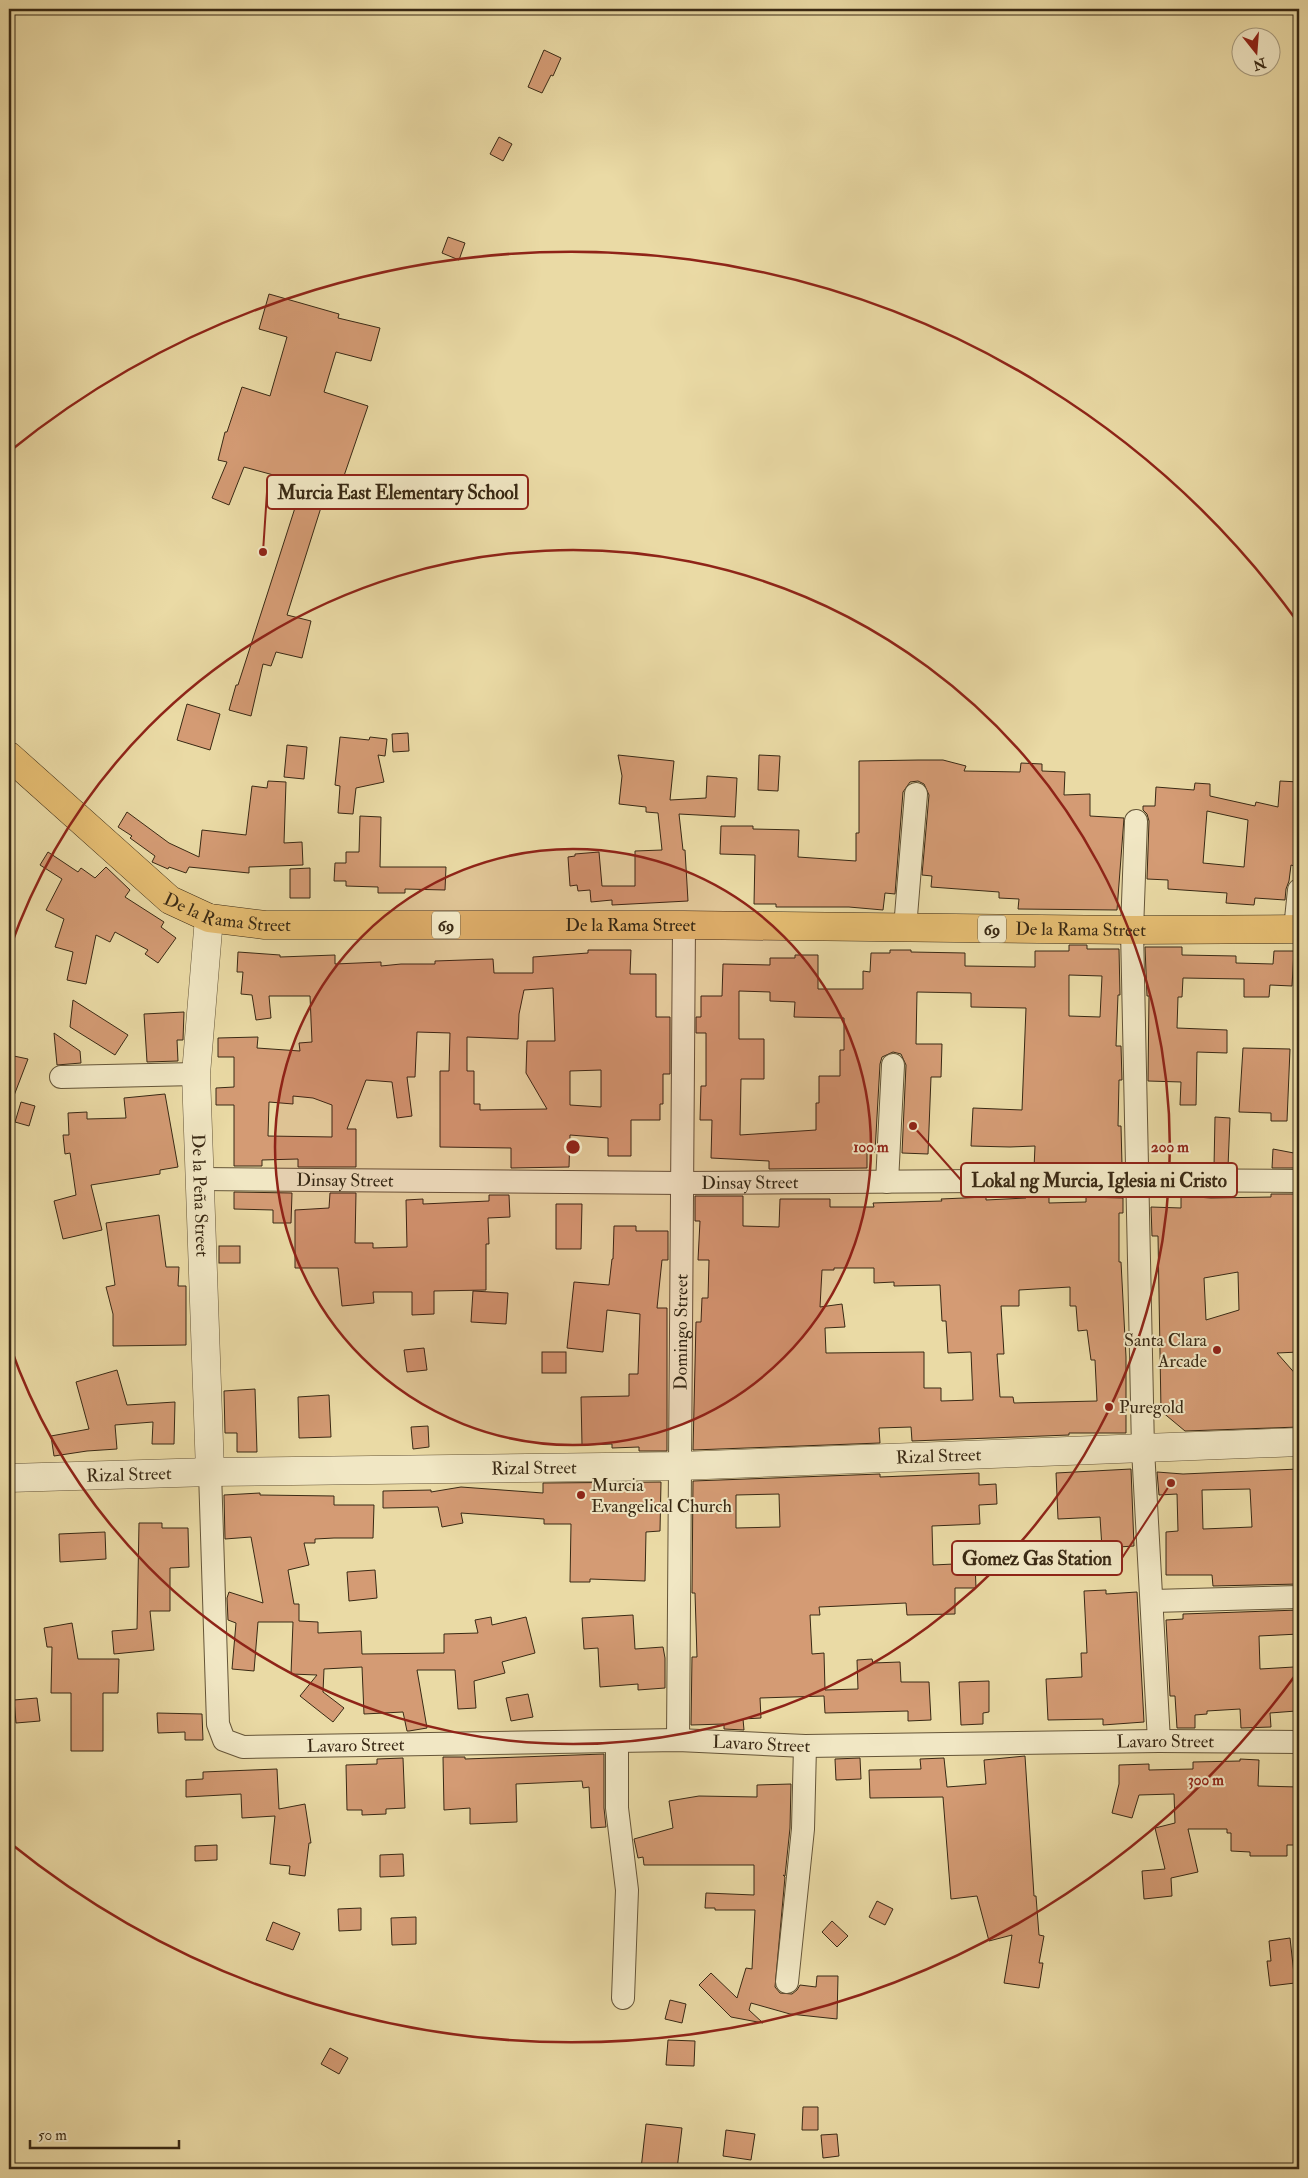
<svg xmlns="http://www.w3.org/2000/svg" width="1308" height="2178" font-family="'IM FELL Double Pica',serif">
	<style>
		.building { fill: #d49b74; stroke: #392914; fill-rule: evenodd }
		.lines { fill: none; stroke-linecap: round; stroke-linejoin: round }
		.minor-casing { stroke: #655538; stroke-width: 24 }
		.tertiary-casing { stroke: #655538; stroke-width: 29 }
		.trunk-casing { stroke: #392914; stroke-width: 29 }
		.minor { stroke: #f1e7c4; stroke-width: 22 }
		.tertiary { stroke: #f1e7c4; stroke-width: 28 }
		.trunk { stroke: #e5bd72; stroke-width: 28 }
		.ring { fill: none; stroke: #8f2418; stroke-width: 2.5 }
		.poi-dot { fill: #8f2418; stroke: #f1e7c4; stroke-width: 2 }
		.labels { text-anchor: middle; stroke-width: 4; stroke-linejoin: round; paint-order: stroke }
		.shield { fill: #f1e7c4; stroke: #706249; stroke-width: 1 }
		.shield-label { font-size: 16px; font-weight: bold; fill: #392914 }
		.street-label { font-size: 18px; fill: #392914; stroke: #f1e7c4 }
		.poi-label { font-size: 18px; fill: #392914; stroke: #f1e7c4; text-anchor: start }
		.centre { fill: #8f2418; stroke: #f1e7c4; stroke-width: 2.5 }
		.ring-label { font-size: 15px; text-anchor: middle; font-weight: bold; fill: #8f2418; stroke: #f1e7c4; stroke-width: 4; stroke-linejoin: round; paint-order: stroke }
		.leader { fill: none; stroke: #8f2418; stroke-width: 2 }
		.callout-dot { fill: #8f2418; stroke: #f1e7c4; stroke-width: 2 }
		.callout { fill: #f1e7c4; stroke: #8f2418; stroke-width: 2 }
		.callout-label { font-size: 19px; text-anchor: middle; font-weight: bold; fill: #392914 }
	</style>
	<rect width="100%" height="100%" fill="#eadaa5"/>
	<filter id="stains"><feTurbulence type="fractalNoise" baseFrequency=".004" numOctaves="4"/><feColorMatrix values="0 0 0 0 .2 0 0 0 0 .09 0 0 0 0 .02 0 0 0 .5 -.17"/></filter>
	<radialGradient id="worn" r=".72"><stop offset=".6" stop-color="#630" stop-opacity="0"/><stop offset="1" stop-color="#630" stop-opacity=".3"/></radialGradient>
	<!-- building -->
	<g class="building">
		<polygon points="544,50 561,58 553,76 551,75 542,93 528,87"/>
		<polygon points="499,137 512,144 503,161 490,154"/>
		<polygon points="448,237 465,243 459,260 442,253"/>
		<polygon points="269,294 339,314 338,318 380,328 371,361 336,352 324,392 368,406 335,502 324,498 287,615 311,621 302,658 276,652 271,666 263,664 251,716 229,710 236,685 238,685 303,483 244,467 229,505 212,498 227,462 218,460 225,432 227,432 242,387 270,396 287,337 259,329"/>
		<polygon points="187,704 220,714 210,750 177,740"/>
		<polygon points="408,733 409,751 393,752 392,734"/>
		<polygon points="340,737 369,740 370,737 387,739 385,756 378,755 384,782 356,788 353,814 338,813 340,786 335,785"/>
		<polygon points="287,745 307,747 304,779 284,777"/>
		<polygon points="618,755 674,761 670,800 706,798 707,776 737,778 735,817 679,814 683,850 685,850 688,901 612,905 612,900 591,902 590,890 578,891 577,885 570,886 568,857 575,856 575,854 599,852 602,886 635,886 635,851 662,850 658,813 646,812 646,807 619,804 622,776"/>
		<polygon points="759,755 780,756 778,791 758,790"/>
		<polygon points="918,760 943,760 966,766 964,771 1020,772 1021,763 1042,764 1042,771 1065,772 1064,795 1090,794 1090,816 1124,818 1117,910 1018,909 1019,899 999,898 999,892 931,887 932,876 922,875 929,795 924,784 918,781 910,782 903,792 895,894 885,893 883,910 849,907 776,907 776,904 754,904 755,855 720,854 721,826 753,826 753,829 799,830 798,857 856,861 856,833 859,833 859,761"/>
		<polygon points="268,781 286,782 284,843 302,842 303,865 249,867 249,873 189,867 186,873 169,867 168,869 152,862 155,856 130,838 132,836 118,827 127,812 169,843 199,857 202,830 246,835 252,786 267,788"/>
		<path d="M1280,781L1299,782V840L1297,839L1294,866L1291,865L1289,881L1286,889L1285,900L1255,898L1254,905L1226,903L1227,893L1168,889V880L1147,879L1149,821L1147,814L1143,810V806H1155L1156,787L1194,790L1195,783L1210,784V796L1255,806L1256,802L1278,807ZM1207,811L1248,820L1244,867L1203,863Z"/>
		<polygon points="360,816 381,817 380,867 446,867 445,890 405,889 405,893 378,893 378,887 346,886 346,881 334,881 335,863 346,863 346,852 359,852"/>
		<polygon points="48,852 78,872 81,868 95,878 106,867 130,890 125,897 164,922 161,927 176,938 158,963 145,954 148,950 115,932 110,942 96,935 86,984 67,980 73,952 55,947 64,919 46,910 62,879 40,865"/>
		<polygon points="310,868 310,898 290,898 290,869"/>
		<path d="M1069,945H1087V949H1119L1120,995H1118L1116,1046H1121L1122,1080H1119L1118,1126H1121L1122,1165L1034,1168L1035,1146L1010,1147L971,1146L973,1108L1022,1110L1026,1008L971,1007V993L917,992L916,1044H942L941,1077H931L928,1154L902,1153L906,1065L901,1054L893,1052L882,1057L880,1064L875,1152H867V1168L769,1169V1161L711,1158L712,1120H700L701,1086H706V1033H696V1017H701V996H722L723,964L770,965V958H795V955H818V989H863V971L870,972L871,953H890V950H911V952L965,953V966L1035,967V951H1069ZM1069,975L1102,976L1100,1017L1069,1016ZM739,991L770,992V1001L795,1002L794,1017L844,1018V1050H840V1076H819V1103H816V1130L740,1135L741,1079H764V1039H739Z"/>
		<polygon points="1145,947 1182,947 1182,955 1236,956 1236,963 1273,964 1274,951 1294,951 1292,986 1270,985 1269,997 1244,997 1244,979 1183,978 1182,997 1178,997 1177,1028 1227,1030 1227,1053 1197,1052 1196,1105 1180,1105 1181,1082 1148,1081 1149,996 1147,996"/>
		<path d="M588,950H631L630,974H656V1017H670V1074H663V1104H660V1120H631V1156H608V1138L570,1135L569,1167L511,1168V1148L440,1147V1071H449L450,1033L417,1032L415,1077H407L412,1116L397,1118L392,1082L366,1080L347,1129H356V1167H298V1159L262,1160V1166H234V1105H216V1088L234,1087V1057H218V1038L258,1037L257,1048L300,1051L299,1043L312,1042L310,996H269L271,1018L256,1020L252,995L241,994L243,972H237L238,952L280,955V957L335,955V964L381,962V966L401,964H435V961L493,959L494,973H533V957L588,953ZM553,988L555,1041H527L526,1073L547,1109L480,1110V1104H474V1071H467V1037L518,1039L519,1014L524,990ZM601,1070V1107L570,1105V1071ZM293,1096L313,1098L332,1105V1137L268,1136L269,1102L293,1104Z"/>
		<polygon points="73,1000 128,1035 115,1055 70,1027"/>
		<polygon points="184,1012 183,1040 177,1040 178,1061 147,1062 144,1014"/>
		<polygon points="54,1033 80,1051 81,1063 57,1065"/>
		<polygon points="1243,1048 1290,1049 1287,1121 1271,1121 1271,1113 1239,1112"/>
		<polygon points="9,1055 28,1059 10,1106 9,1106"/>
		<polygon points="165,1094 178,1167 160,1170 160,1174 91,1185 102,1230 63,1239 54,1201 76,1195 70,1153 65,1154 63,1135 69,1135 68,1113 87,1112 87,1119 126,1118 124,1098"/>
		<polygon points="21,1102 35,1106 29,1126 15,1122"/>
		<polygon points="1215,1117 1230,1118 1228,1167 1214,1167"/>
		<polygon points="1273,1149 1299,1154 1299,1168 1272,1168"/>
		<polygon points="234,1192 292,1193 291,1223 273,1223 273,1210 234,1209"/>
		<polygon points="330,1193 356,1193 355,1243 373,1243 373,1248 407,1247 406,1200 423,1199 423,1204 489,1201 489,1195 509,1195 510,1217 488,1218 489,1244 486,1244 486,1290 434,1291 434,1314 412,1315 412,1292 373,1292 374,1303 342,1306 338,1268 295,1268 295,1210 329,1208"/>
		<path d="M1026,1194H1049V1203L1086,1202V1197L1123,1198V1213H1119V1262H1121L1126,1357V1433H1069V1435L912,1441L911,1427L879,1428L880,1443L693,1450L696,1322H701L702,1298H708L709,1260H698L700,1221H695V1196H743V1226L779,1227L780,1199H830V1207H874L873,1203L942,1201L941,1199L986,1197V1200L1026,1198ZM834,1268H874V1283L894,1282V1286L940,1285L942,1321H946L948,1353L971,1352L973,1400L941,1401V1388H924V1352L826,1353L825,1328L845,1327L842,1304L820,1307L822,1270H834ZM1070,1287V1306H1076L1078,1331L1087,1330L1091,1360H1095L1097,1401L1014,1403L1013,1397H1000L997,1354H1004L1001,1306H1019V1290Z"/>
		<path d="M1271,1194H1299V1352L1277,1353L1299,1378V1427L1185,1431L1161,1411L1158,1236H1152L1151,1207L1181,1208V1196L1211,1198L1271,1197ZM1238,1272L1239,1310L1206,1320L1204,1278Z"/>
		<polygon points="556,1204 582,1204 581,1249 556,1249"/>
		<polygon points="159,1215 166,1267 179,1267 178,1286 186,1286 186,1345 113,1346 113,1314 106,1287 115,1285 106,1223"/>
		<polygon points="614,1226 636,1226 636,1231 668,1231 668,1260 662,1260 657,1308 667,1308 667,1451 639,1451 639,1447 612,1448 612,1444 582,1445 581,1397 629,1396 629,1374 638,1374 640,1314 607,1310 603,1352 567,1348 574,1282 609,1285 612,1259 613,1259"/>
		<rect x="219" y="1246" width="21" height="17"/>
		<polygon points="473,1291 508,1293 506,1324 471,1322"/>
		<polygon points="424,1348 427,1370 407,1372 404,1350"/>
		<rect x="542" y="1352" width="24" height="21"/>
		<polygon points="117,1370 127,1405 175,1402 174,1444 152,1444 153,1422 115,1425 117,1449 87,1451 54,1456 51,1436 89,1429 76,1382"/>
		<polygon points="255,1389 257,1452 237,1452 237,1433 225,1433 224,1391"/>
		<polygon points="329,1395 331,1437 299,1438 298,1397"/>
		<polygon points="428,1426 429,1447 413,1449 411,1427"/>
		<polygon points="1131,1469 1134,1546 1102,1548 1100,1517 1058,1519 1056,1473"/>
		<path d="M1299,1469V1584L1213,1586L1212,1575H1166V1532L1178,1531L1177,1494L1159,1495L1157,1472L1183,1474ZM1250,1489L1252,1527L1203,1529L1202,1490Z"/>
		<path d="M979,1473V1485L996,1484L997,1504L979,1505L980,1524L932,1526L933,1565L975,1563L976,1588H955V1614L907,1615L906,1603L819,1607L820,1615H810L812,1654L824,1653L825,1690L858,1689L857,1660L872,1659L873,1663L900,1662L901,1682H929L931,1720L908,1721V1711L825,1713L824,1696L760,1698L761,1718L743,1719L744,1730L724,1729V1724L691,1725L692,1657H697L695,1593H692L693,1481L880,1474V1477ZM779,1494L780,1527L736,1528V1495Z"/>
		<polygon points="661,1482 660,1531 646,1532 645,1581 590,1579 590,1582 570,1582 571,1524 544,1524 544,1519 461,1513 463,1523 442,1527 438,1507 383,1508 383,1491 431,1490 431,1492 461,1487 543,1493 543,1483"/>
		<polygon points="260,1493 260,1495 334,1496 334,1505 374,1505 373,1538 334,1538 315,1539 315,1543 304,1543 309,1565 288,1570 294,1604 299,1604 299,1621 318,1622 318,1633 361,1631 362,1654 444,1653 444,1634 478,1633 475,1620 491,1617 492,1625 526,1617 535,1653 502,1662 505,1673 474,1681 476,1708 458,1709 455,1670 417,1670 427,1728 409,1731 407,1731 403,1712 364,1714 362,1667 324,1669 323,1692 344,1708 333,1722 300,1696 317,1675 291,1674 293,1622 258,1622 254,1671 232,1669 236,1623 228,1620 227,1598 229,1592 263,1603 251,1537 225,1539 224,1495"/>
		<polygon points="139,1523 162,1523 162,1528 188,1528 189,1567 170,1568 170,1611 150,1611 154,1650 114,1654 112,1631 137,1629"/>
		<polygon points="105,1532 106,1559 60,1562 59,1534"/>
		<polygon points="375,1570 377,1598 349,1601 347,1572"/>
		<polygon points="1106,1590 1106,1594 1137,1592 1144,1722 1103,1725 1103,1719 1048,1720 1046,1679 1082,1677 1081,1653 1087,1653 1084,1591"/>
		<polygon points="1299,1610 1299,1634 1259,1636 1260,1669 1294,1667 1296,1711 1270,1713 1271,1727 1241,1728 1240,1709 1207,1711 1207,1714 1195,1715 1195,1728 1177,1728 1175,1696 1170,1696 1166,1620 1183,1619 1183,1614"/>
		<polygon points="633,1615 635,1649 663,1647 665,1658 665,1688 638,1690 638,1684 600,1687 598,1648 584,1649 582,1618"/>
		<polygon points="72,1623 78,1659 119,1659 118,1693 103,1693 103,1751 71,1751 71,1693 51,1693 52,1647 47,1647 44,1628"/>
		<polygon points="989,1681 989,1712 983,1713 983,1724 961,1725 959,1682"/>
		<polygon points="528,1694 533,1717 511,1721 506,1698"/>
		<polygon points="37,1698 40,1721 16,1723 14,1700"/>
		<polygon points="157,1713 202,1714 203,1740 185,1740 185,1732 158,1733"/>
		<polygon points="604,1754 604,1808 606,1827 591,1828 589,1787 583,1788 582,1781 516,1784 517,1822 470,1824 470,1808 444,1810 443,1757 465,1757 465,1759"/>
		<polygon points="1025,1756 1034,1896 1036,1896 1039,1935 1044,1936 1039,1963 1043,1963 1039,1988 1004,1983 1012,1935 989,1941 977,1896 951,1899 943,1797 870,1798 869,1770 921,1769 920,1759 944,1758 947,1787 986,1784 984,1760"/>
		<polygon points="403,1758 405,1808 386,1809 386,1814 362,1815 362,1810 347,1810 346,1765 377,1764 377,1759"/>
		<polygon points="860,1758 861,1779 836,1780 835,1759"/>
		<polygon points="1240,1759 1259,1760 1258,1786 1299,1787 1299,1845 1287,1845 1287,1856 1250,1856 1250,1852 1231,1851 1231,1833 1227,1833 1227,1829 1188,1829 1198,1872 1171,1878 1172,1896 1144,1899 1142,1871 1165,1869 1155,1828 1175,1823 1174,1794 1139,1795 1132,1818 1112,1813 1119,1784 1119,1765 1149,1764 1149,1770 1193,1769 1193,1762 1240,1761"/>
		<polygon points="277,1769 279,1809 305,1804 311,1843 309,1843 305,1876 289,1874 290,1866 270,1864 275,1816 242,1818 241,1794 186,1797 186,1780 203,1779 203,1772"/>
		<polygon points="791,1784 790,1828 785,1876 783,1875 785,1877 775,1987 780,1993 792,1994 797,1990 800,1985 816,1987 817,1976 838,1976 837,2019 790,2014 751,2003 749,2010 763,2023 731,2017 699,1985 711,1973 737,1998 746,1968 752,1969 755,1910 715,1910 715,1908 705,1908 706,1893 754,1895 754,1865 644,1865 643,1857 638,1858 634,1839 673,1828 669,1801 699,1796 757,1797 757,1785"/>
		<polygon points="217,1845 217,1860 195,1861 195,1846"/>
		<polygon points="403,1854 404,1876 380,1877 380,1855"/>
		<polygon points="877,1901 893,1909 885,1925 869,1917"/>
		<polygon points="361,1908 361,1930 339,1931 338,1909"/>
		<polygon points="416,1917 416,1944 392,1945 391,1918"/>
		<polygon points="832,1921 848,1936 837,1947 822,1932"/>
		<polygon points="273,1922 300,1933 293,1950 266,1940"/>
		<polygon points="1290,1938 1295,1983 1270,1986 1267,1961 1271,1961 1269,1941"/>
		<polygon points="670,2000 686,2004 682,2023 665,2019"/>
		<polygon points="668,2040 695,2041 694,2066 666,2065"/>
		<polygon points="330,2048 348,2058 339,2074 321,2064"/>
		<polygon points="803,2107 818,2107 818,2130 802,2130"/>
		<polygon points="646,2124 682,2128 677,2169 641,2169"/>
		<polygon points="726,2130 755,2134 751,2160 723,2156"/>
		<polygon points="837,2134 839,2156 823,2158 821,2135"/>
	</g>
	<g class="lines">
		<!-- minor casing -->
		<g class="minor-casing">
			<g id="minor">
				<polyline points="1136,821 1132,930 1143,1449 1159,1741"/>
				<polyline points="905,928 916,794"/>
				<polyline points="1295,929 1299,890"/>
				<polyline points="61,1077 196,1074"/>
				<path id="s1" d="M200,1179L683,1183L1137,1180L1299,1181"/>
				<polyline points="887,1182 893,1065"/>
				<path id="s2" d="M210,1472L218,1724L224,1740L243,1747L678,1740L805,1746L1159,1741L1299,1742"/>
				<polyline points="1153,1601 1299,1597"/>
				<path id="s3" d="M678,1740L684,925"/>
				<polyline points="617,1743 617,1808 627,1890 623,1998"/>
				<polyline points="787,1982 803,1829 805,1746"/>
			</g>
		</g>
		<!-- tertiary casing -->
		<g class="tertiary-casing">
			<g id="tertiary">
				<path id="s4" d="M209,918L196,1074L210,1472"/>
				<path id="s5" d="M9,1478L210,1472L680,1466L1299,1442"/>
			</g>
		</g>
		<!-- trunk casing -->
		<g class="trunk-casing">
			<g id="trunk">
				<path id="s6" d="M9,756L170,900L209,918L265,925H684L1132,930L1299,929"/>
			</g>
		</g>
		<!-- minor -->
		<use href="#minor" class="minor"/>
		<!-- tertiary -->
		<use href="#tertiary" class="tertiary"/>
		<!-- trunk -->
		<use href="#trunk" class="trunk"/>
	</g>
	<!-- distance rings -->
	<circle cx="573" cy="1147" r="298" fill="#8f2418" fill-opacity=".12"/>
	<g class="ring">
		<circle cx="573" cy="1147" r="298"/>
		<path d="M10 948A597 597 0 1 1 10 1346"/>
		<path d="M1297 1673A895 895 0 0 1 10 1843M10 451A895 895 0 0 1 1297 621"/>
	</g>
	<!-- markers -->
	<g class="poi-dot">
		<circle cx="1217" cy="1350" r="5"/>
		<circle cx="1109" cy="1407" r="5"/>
		<circle cx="581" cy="1495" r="5"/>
	</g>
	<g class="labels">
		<!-- shield labels -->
		<g class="shield">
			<rect x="432" y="911.5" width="28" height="27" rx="4"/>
			<rect x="978" y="915.5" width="28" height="27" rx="4"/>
		</g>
		<g class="shield-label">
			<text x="446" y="931">69</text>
			<text x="992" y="935">69</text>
		</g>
		<!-- street labels -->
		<g class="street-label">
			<text dy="6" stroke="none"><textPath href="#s6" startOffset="276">De la Rama Street</textPath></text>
			<text dy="6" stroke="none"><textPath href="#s6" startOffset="681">De la Rama Street</textPath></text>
			<text dy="6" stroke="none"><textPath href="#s6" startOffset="1131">De la Rama Street</textPath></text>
			<text dy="6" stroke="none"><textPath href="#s1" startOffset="145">Dinsay Street</textPath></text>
			<text dy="6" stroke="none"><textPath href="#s1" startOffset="550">Dinsay Street</textPath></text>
			<text dy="6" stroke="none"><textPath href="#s4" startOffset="278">De la Peña Street</textPath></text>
			<text dy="6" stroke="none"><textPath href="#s3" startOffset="408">Domingo Street</textPath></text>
			<text dy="6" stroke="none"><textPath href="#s5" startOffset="930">Rizal Street</textPath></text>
			<text dy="6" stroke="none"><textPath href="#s5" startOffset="525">Rizal Street</textPath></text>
			<text dy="6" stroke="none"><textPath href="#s5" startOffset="120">Rizal Street</textPath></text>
			<text dy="6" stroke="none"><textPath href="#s2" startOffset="1212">Lavaro Street</textPath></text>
			<text dy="6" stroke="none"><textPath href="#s2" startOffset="808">Lavaro Street</textPath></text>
			<text dy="6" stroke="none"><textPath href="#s2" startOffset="402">Lavaro Street</textPath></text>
		</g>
		<!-- poi labels -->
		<g class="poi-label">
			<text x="1207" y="1346" text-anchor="end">Santa Clara<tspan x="1207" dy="21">Arcade</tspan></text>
			<text x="1119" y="1413">Puregold</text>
			<text x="591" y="1491">Murcia<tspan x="591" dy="21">Evangelical Church</tspan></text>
		</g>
	</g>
	<circle cx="573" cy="1147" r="8" class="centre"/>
	<g class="ring-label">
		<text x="871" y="1152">100 m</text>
		<text x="1170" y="1152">200 m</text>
		<text x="1206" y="1785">300 m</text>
	</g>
	<!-- callouts -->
	<path class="leader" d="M263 552L267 492M913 1126L961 1180M1171 1483L1122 1558"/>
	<g class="callout-dot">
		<circle cx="263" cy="552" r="5"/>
		<circle cx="913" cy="1126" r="5"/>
		<circle cx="1171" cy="1483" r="5"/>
	</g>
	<g class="callout">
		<rect x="267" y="475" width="261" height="34" rx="5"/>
		<rect x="961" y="1163" width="276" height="34" rx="5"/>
		<rect x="952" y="1541" width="170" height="34" rx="5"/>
	</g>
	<g class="callout-label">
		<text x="398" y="499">Murcia East Elementary School</text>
		<text x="1099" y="1187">Lokal ng Murcia, Iglesia ni Cristo</text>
		<text x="1037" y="1565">Gomez Gas Station</text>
	</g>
	<!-- margin -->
	<rect width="1308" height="2178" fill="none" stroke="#eadaa5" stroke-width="30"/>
	<rect x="10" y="10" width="1288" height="2158" fill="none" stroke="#392914" stroke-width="2.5"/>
	<rect x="15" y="15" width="1278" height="2148" fill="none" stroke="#392914"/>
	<!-- north arrow -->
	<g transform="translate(1256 52) rotate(163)"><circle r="24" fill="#f1e7c4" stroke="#a79b7e"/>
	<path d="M0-4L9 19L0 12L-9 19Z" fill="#8f2418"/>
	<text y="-8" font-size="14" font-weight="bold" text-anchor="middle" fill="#392914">N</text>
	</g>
	<!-- scale -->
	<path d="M30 2140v8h149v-8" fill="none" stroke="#392914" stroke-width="2.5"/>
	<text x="38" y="2140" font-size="15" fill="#392914" stroke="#f1e7c4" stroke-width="4" paint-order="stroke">50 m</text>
	<rect width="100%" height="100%" filter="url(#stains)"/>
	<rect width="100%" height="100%" fill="url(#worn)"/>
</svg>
